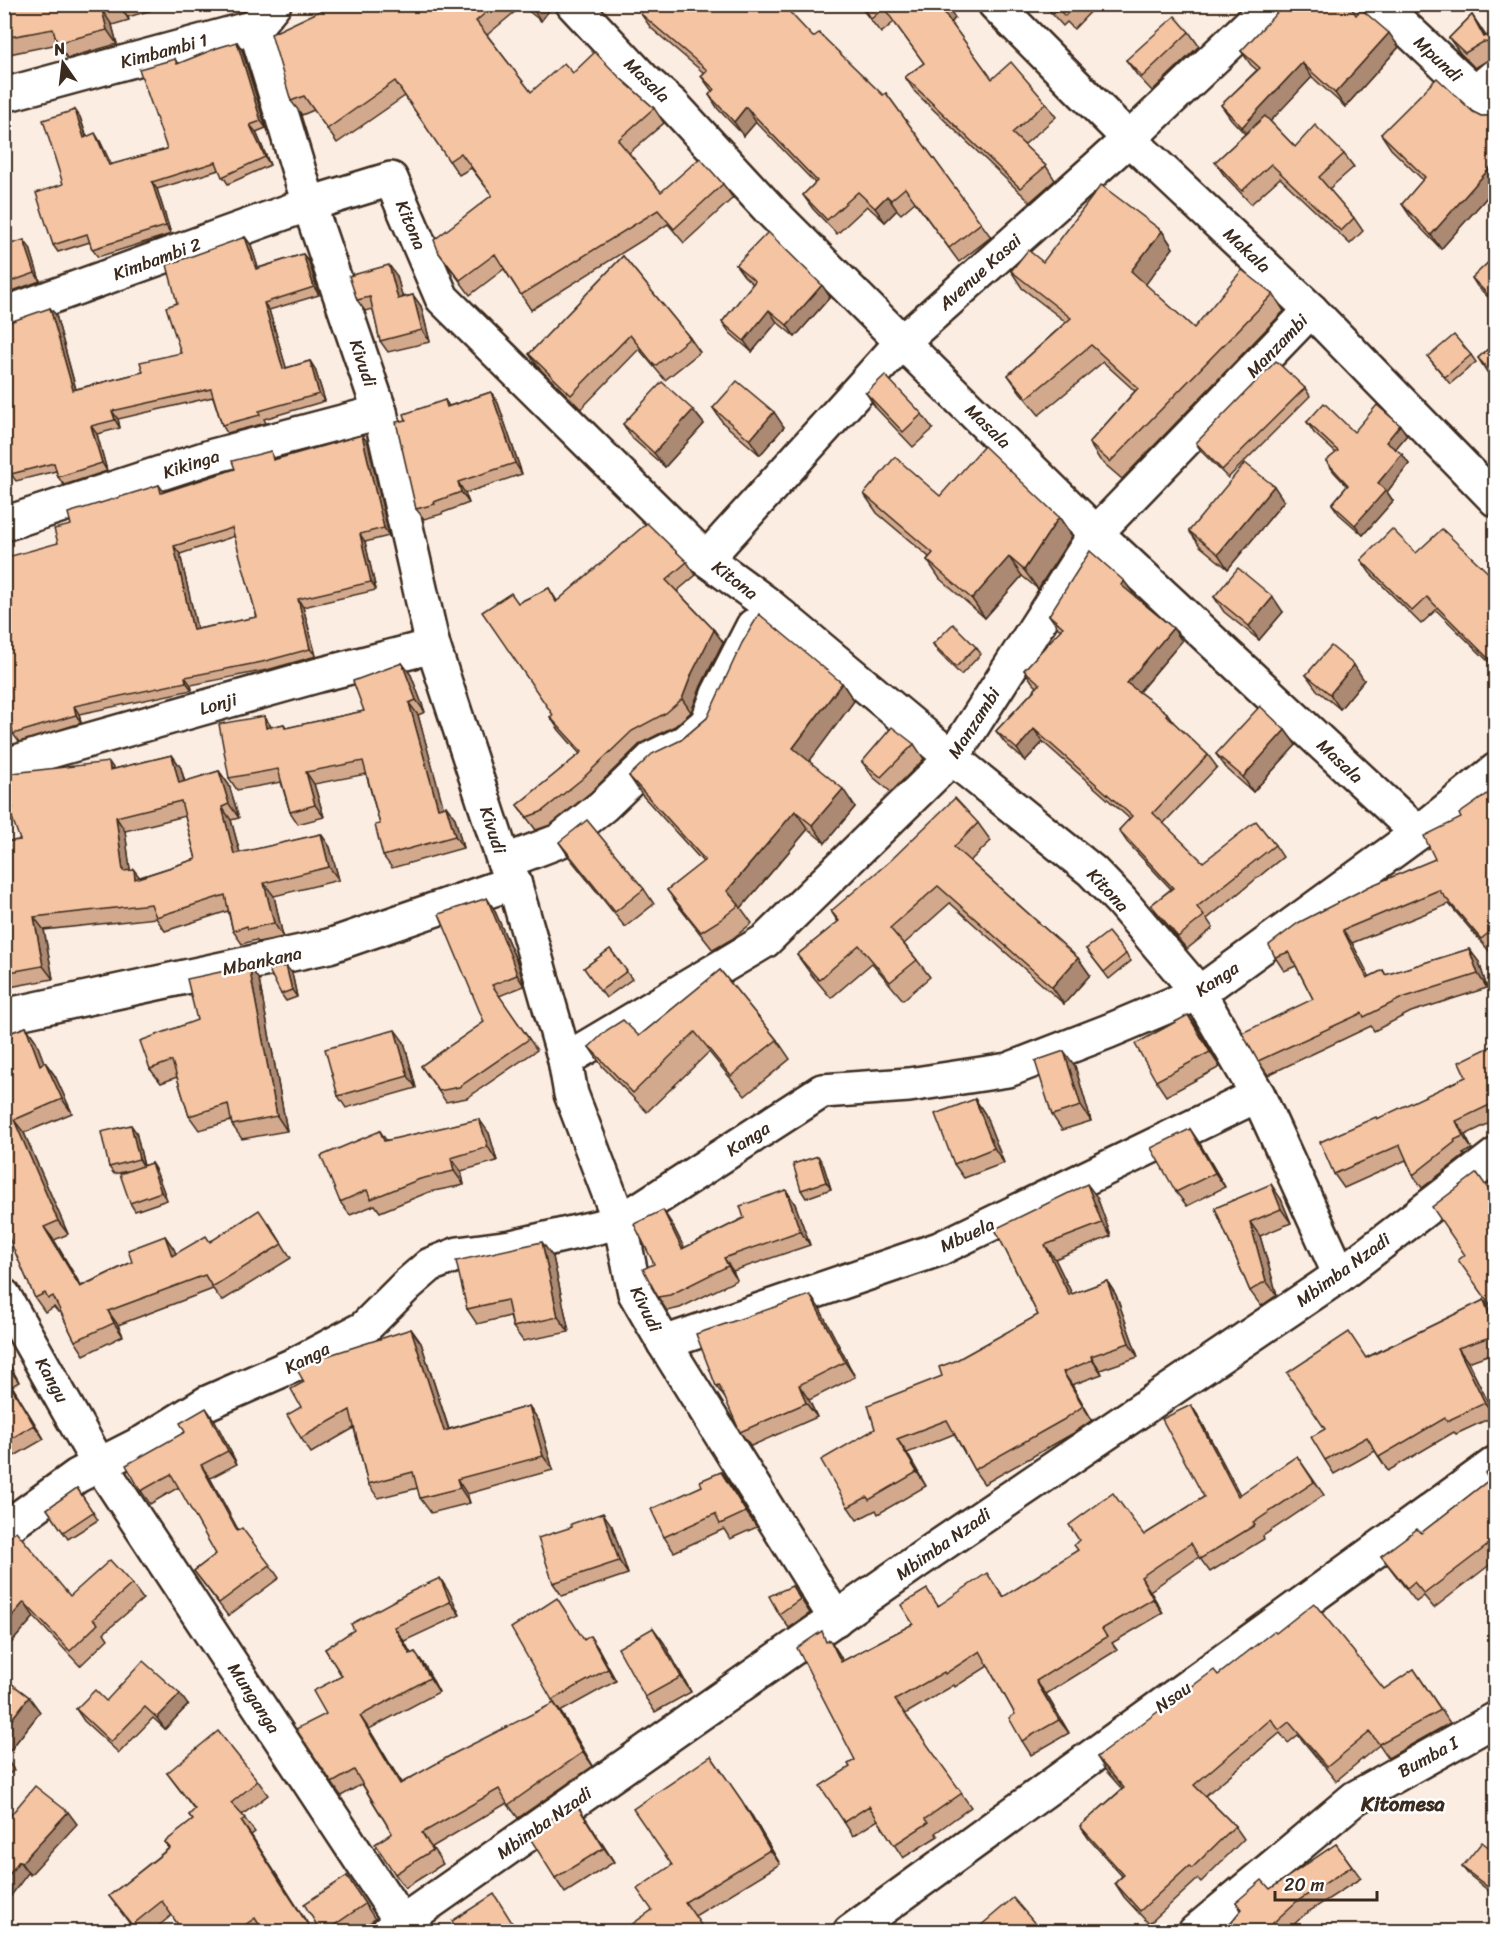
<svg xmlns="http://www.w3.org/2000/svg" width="1500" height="1936" font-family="Sriracha,sans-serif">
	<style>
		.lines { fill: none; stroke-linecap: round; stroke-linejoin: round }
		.minor-casing { stroke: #3b2a1e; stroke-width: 38 }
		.minor { stroke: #fff; stroke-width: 33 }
		.wall { fill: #d2a98c; stroke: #3b2a1e; stroke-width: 1.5; fill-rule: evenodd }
		.shaded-wall { fill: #ab8972; stroke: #3b2a1e; stroke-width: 1.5 }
		.building { fill: #f4c4a3; stroke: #3b2a1e; stroke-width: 1.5; fill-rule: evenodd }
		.labels { text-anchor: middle; stroke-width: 5; stroke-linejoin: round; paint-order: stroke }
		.street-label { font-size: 18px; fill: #3b2a1e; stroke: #fff }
		.quarter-label { font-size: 21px; font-weight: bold; fill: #3b2a1e; stroke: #fff }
	</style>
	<rect width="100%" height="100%" fill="#fcede3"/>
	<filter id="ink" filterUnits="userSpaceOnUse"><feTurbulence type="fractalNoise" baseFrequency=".0167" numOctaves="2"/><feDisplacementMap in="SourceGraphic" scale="12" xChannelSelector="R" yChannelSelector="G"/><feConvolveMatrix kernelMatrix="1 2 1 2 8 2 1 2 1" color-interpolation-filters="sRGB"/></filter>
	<g filter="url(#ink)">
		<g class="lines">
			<!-- minor casing -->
			<g class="minor-casing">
				<g id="minor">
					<polyline points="274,4 255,27 309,204 380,412 433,646 504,862 514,882 565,1060 571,1094 620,1222 635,1293 664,1343 836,1619"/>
					<polyline points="573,4 644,80 673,105 770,210 902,342 1096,533 1418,833"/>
					<polyline points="995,4 1129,139 1311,310 1496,500"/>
					<polyline points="1380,4 1496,113"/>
					<polyline points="1475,93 1496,75"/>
					<polyline points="4,95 255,27"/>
					<polyline points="4,314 309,204 391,179 442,298 706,559 766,603 952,758 1092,871 1121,901 1199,993 1258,1095 1340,1275"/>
					<polyline points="4,524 213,456 380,412"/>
					<polyline points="706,559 902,342 1129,139 1271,4"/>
					<polyline points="4,766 54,750 319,675 433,646"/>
					<polyline points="504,862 559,841 603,806 654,757 685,742 707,723 718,694 753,626"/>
					<polyline points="4,1016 329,946 514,882"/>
					<polyline points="565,1060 765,941 952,758 1096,533 1311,310"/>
					<polyline points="4,1296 93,1454 408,1932"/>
					<polyline points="664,1343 939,1249 1258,1095"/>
					<polyline points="4,1529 77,1476 144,1442 207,1403 296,1364 364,1328 407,1285 430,1265 458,1254 511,1247 620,1222 822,1091 909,1085 1008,1070 1109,1031 1199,993 1418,833 1496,770"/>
					<polyline points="388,1932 932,1551 1340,1275 1496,1155"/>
					<polyline points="850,1932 1496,1463"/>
					<polyline points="1195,1932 1355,1798 1496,1719"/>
				</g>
			</g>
			<!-- minor -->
			<use href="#minor" class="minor"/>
		</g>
		<!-- wall -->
		<g class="wall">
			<polygon points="4,4 172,4 128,17 129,20 112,25 117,44 67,58 58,44 4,55"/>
			<polygon points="335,4 554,4 541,21 522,6 487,35 531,92 573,73 620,78 654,108 664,123 629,153 661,192 723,184 733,198 684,243 668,224 531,310 504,269 470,295 439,253 492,195 471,168 459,175 405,96 337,143 314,110 302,115 291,101"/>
			<polygon points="858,4 946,4 955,18 951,23 992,79 1046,103 1056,117 1024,145 1046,166 1055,180 1030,202 915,92 905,77 924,63 894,22 881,33"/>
			<polygon points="1043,4 1098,4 1074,29 1067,22 1063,26"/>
			<polygon points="641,14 813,37 883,95 886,93 991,237 959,262 915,202 901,214 897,210 885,222 867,206 837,234 813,209 803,195 815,183 756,122 744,136 718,109 709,95 712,91 701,76 704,73 651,28"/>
			<polygon points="1356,15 1399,47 1345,107 1312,77 1270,121 1295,147 1344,154 1354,167 1329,189 1354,218 1363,231 1350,244 1280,178 1251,204 1224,175 1215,162 1245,134 1231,119 1221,105 1257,70 1251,65 1241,51"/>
			<polygon points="1472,15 1486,36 1496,32 1496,57 1493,57 1475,68 1460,53 1449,38"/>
			<polygon points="1189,32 1199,46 1152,91 1137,75 1126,60"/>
			<polygon points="237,42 242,50 266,128 256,132 270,165 228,184 219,170 157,189 171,234 98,257 92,249 90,242 58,252 53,245 75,110 80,117 87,137 100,141 111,165 167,149 175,59 178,64"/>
			<polygon points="1473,112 1481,116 1492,116 1496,113 1496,187 1441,249 1412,219 1402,204 1423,180 1391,149 1381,134"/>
			<polygon points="1162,231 1173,248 1145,284 1194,328 1273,294 1284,311 1122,479 1100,460 1089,443 1135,391 1103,362 1039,415 1020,392 1008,375 1066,322 1022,288 1011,271 1043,262"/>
			<polygon points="245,237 251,245 258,268 303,254 309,262 319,295 269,310 286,368 310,361 315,369 325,401 264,419 266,423 227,433 222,425 213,397 118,419 120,428 97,434 107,471 64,485 58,477 56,471 16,481 11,474 50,308 56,315 76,389 143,372 181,353 177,303"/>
			<polygon points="4,246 30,248 40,281 4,294"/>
			<polygon points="1496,255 1496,305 1477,286 1472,278"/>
			<polygon points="623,256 690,338 700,352 665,380 639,349 581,409 539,368 529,354"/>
			<polygon points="736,265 830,297 795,337 777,322 752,352 730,333 722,322 753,284 744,276"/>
			<polygon points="397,276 402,297 413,295 421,306 430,342 388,352 380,341 373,309 365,311 357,300"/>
			<polygon points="1496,342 1496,381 1487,372 1478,358"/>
			<polygon points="1471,355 1476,362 1450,384 1428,357"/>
			<polygon points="1305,388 1310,396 1228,478 1201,451 1196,443"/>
			<polygon points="491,392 498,403 522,474 465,493 469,503 442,513 442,514 424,519 416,509 406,420 445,400 449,406"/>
			<polygon points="866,393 922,414 933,429 913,447 876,408"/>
			<polygon points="713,408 784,427 760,455 723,423"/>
			<polygon points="693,410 704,424 665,467 633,439 623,424"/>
			<polygon points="1307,422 1354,432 1407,435 1395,449 1409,464 1387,492 1393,501 1363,535 1339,514 1332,504 1347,486 1334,472 1326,461 1336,453 1314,433"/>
			<path d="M362,435L368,443L389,536L365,542L376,590L303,607L316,656L267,670L191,685L192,690L79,714L81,723L19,742L13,734L8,702L4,703V648L58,543L71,525L159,485L164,492L276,459ZM235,536L257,617L197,629L180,554Z"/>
			<polygon points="864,494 940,496 1059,517 1072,536 1038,589 1022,576 985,618 940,579 927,560 929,557 877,513"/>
			<polygon points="1284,501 1228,569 1200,546 1189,531"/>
			<polygon points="1416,553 1496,580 1496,669 1436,610 1421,624 1370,573 1361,560"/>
			<polygon points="687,562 696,575 677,591 714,630 723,642 701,686 691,712 675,726 641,743 591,792 550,825 536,830 517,805 580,754 559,730 550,717 553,715 518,603 549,588 557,601"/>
			<polygon points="1124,581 1133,593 1132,594 1182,641 1139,692 1167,713 1174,723 1208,755 1217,767 1163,824 1203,862 1275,845 1283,857 1207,919 1213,928 1187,949 1159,917 1151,905 1171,889 1127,842 1119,830 1130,819 1043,742 1025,761 1005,743 996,731 1037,687 1033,683 1024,670 1061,630 1058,628 1049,615"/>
			<polygon points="1214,597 1283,612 1259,640 1224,612"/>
			<polygon points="933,644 976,647 981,654 961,675 938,652"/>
			<polygon points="402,663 411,675 425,712 418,715 443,807 455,818 463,848 392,868 383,856 380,824 366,774 314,784 324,817 298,824 290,812 281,782 237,790 229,778 264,716 271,727 284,724 287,728 364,711"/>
			<polygon points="1306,675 1364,680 1340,709 1317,690"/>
			<polygon points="842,683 854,701 809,761 855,807 825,843 808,829 741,908 752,923 732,939 713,950 680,908 667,890 703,862 642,795 629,776 681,740 707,718"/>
			<polygon points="1285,730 1296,745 1253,792 1227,769 1216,754"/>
			<polygon points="914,744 924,759 891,792 873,777 862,762"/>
			<path d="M172,755L181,768L185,782L219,771L229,785L239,818L231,820L240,853L321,834L330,847L339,880L274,896L283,937L258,942L256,940L242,944L233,931L228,911L165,931L156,918L44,930L53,979L4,988V842L20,840L114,769ZM185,816L196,859L140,877L130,870L125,831Z"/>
			<polygon points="1496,788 1496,948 1490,952 1449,904 1352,943 1369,977 1383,970 1386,975 1469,949 1479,962 1487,988 1411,1012 1374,1031 1371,1026 1268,1075 1258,1061 1313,999 1296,966 1284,971 1275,957 1435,859 1461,818"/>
			<polygon points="978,823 991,841 970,861 1078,958 1090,975 1064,1004 950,903 904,944 917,960 930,977 903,1000 872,963 831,998 810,973 797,955 838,922 831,911"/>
			<polygon points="559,842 644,889 654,904 625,927 569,857"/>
			<polygon points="494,909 519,967 524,986 499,996 537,1050 467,1098 446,1102 421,1066 484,1022"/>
			<polygon points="610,949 632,979 606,998 584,968"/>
			<polygon points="1086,949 1126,954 1131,961 1109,979"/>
			<polygon points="249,966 259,980 287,1131 242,1139 232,1125 231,1121 199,1130 189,1116 177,1077 161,1083 150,1069"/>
			<polygon points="720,970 777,1040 790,1059 745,1096 709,1052 647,1112 602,1066 589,1047 639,1036"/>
			<polygon points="292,973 297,997 286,1001 281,994"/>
			<polygon points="26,1027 36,1041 44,1063 45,1062 55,1076 72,1113 24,1133 68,1234 54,1240 81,1286 132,1262 165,1236 174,1249 176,1254 210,1241 269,1223 291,1258 222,1301 213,1289 118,1325 123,1336 84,1355 75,1341 60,1311 58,1312 54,1307 45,1312 35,1298 6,1230 4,1231 4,1035"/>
			<polygon points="1199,1030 1220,1067 1166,1096 1156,1081"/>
			<polygon points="404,1042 416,1088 346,1108 338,1096"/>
			<polygon points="1496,1044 1496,1120 1465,1135 1472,1149 1463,1154 1465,1155 1422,1188 1413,1175 1406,1160 1344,1188 1334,1174 1378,1119 1466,1077"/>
			<polygon points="1075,1066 1091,1121 1062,1130 1052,1115"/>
			<polygon points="975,1099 985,1114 1004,1163 964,1178 954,1164"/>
			<polygon points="1190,1129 1200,1144 1225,1187 1187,1206 1176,1192"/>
			<polygon points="380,1131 386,1140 489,1133 497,1161 461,1171 464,1185 429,1192 380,1212 375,1205 350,1215 340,1202"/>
			<polygon points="136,1132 144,1166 151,1163 156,1171 167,1200 135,1211 130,1203 132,1170 114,1174 109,1167"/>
			<polygon points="823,1164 831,1189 806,1198 801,1190"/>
			<polygon points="786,1190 795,1204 810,1245 733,1271 737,1280 680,1308 667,1311 658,1297 654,1264 672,1224 684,1248 744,1218"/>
			<polygon points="1097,1197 1111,1236 1055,1259 1072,1294 1107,1281 1116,1295 1138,1357 1100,1370 1102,1374 1072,1385 1092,1420 1072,1434 984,1484 974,1470 954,1434 907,1453 926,1486 878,1514 876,1510 857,1520 848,1507 875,1429 942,1376 955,1361 1038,1315 995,1229"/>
			<polygon points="1281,1199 1291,1223 1260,1236 1277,1295 1261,1306 1250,1291 1215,1208"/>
			<polygon points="553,1257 569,1332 523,1341 513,1327 510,1316 477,1324 467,1309"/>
			<polygon points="1484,1300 1494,1313 1496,1318 1496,1352 1468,1362 1495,1416 1456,1434 1454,1432 1388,1471 1375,1451 1334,1474 1325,1460 1325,1429 1367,1357"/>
			<polygon points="820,1309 855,1377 809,1400 817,1417 751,1446 740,1432 727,1401 716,1386"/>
			<polygon points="411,1329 421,1343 449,1429 529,1406 539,1421 553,1470 467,1494 470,1503 431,1513 420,1498 418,1488 378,1498 368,1484 354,1428 311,1453 301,1438 301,1407"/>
			<polygon points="4,1355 19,1382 12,1386 44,1439 4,1462"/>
			<polygon points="1191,1405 1200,1419 1240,1495 1297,1456 1324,1495 1263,1536 1264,1539 1210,1572 1199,1557 1150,1591 1163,1613 1112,1643 1117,1650 1046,1694 1069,1733 1031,1755 1022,1741 1015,1714 988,1666 955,1687 954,1685 905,1714 971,1807 935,1833 938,1836 903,1858 878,1820 853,1836 844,1822 850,1767 855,1760 829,1640 830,1640 839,1654 843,1661 913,1624 938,1605 1003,1597 1144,1535 1204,1497"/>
			<polygon points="215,1421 237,1464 210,1478 238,1530 270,1565 279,1578 228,1616 194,1571 216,1554 179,1487 150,1504 141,1491"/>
			<polygon points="1496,1466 1496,1560 1434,1608 1424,1596 1416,1602 1381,1556 1421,1533 1489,1480"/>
			<polygon points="731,1486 757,1527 730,1539 724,1529 674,1552 664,1537"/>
			<polygon points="77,1488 98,1520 68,1539 47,1509"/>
			<polygon points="612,1526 628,1574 562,1596 553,1583"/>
			<polygon points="4,1540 70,1596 132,1584 143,1599 104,1633 108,1639 80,1666 34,1617 4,1651"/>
			<polygon points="792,1586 810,1613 789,1628 779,1614"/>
			<polygon points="449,1592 460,1615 404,1641 411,1654 415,1652 425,1666 439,1692 369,1729 401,1783 554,1703 564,1717 593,1766 518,1818 507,1803 432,1847 443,1864 405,1888 395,1874 392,1833 362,1784 341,1796 332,1783 326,1714 342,1676 325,1649"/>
			<polygon points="653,1628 664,1643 691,1692 655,1712 645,1697"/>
			<polygon points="1276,1633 1384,1689 1414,1669 1450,1723 1388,1758 1379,1745 1336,1781 1298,1735 1288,1743 1280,1733 1205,1796 1235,1826 1244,1839 1201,1882 1198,1879 1149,1924 1124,1897 1115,1883 1122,1876 1089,1839 1080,1826 1122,1789 1106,1771 1097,1757 1218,1675"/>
			<polygon points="584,1639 598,1648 616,1681 560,1712 552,1700"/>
			<polygon points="4,1678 29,1697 40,1712 5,1757 14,1770 4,1778"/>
			<polygon points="188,1705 165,1729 153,1718 119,1753 84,1721 76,1709"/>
			<polygon points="167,1773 258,1781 268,1795 242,1815 255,1832 251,1835 313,1932 183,1932 172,1915 151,1932 136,1932 109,1896 169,1848 165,1842 193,1820 189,1815 195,1810"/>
			<polygon points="575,1802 614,1862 565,1893 555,1878"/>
			<polygon points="752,1816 780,1864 695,1916 652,1910"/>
			<polygon points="1336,1844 1361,1878 1305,1914 1286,1932 1223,1932 1241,1910 1236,1902 1270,1889"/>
			<polygon points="1496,1853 1496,1897 1468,1874 1462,1867"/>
			<polygon points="347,1876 375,1919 356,1932 321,1932"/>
			<polygon points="1037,1926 1041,1932 983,1932 979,1927"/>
		</g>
		<!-- shaded-wall -->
		<g class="shaded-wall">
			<polygon points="119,4 128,17 129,20 119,5"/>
			<polygon points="533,4 554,4 541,21 531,7"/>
			<polygon points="945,4 946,4 955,18 951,23 941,9"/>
			<polygon points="102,10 112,25 117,44 107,30"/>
			<polygon points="1472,15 1482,30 1489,43 1484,37"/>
			<polygon points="1389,33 1399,47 1345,107 1335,93"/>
			<polygon points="237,42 242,50 266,128 261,121"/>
			<polygon points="1302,63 1312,77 1252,141 1242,127"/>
			<polygon points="746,107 756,122 744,136 734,122"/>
			<polygon points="75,110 80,117 89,146 84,138"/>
			<polygon points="250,125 256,132 270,165 265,157"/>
			<polygon points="95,133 100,141 115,172 109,165"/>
			<polygon points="1496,161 1496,187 1441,249 1431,235"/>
			<polygon points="152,182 157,189 171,234 166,226"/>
			<polygon points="887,196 897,210 885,222 875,208"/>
			<polygon points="1162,231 1173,248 1143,288 1131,271"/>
			<polygon points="245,237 251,245 261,277 256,269"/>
			<polygon points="24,240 30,248 40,281 35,273"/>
			<polygon points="303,254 309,262 319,295 314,287"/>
			<polygon points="389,265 397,276 406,310 398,299"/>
			<polygon points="822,285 830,297 795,337 787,325"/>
			<polygon points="413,295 421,306 430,342 422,330"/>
			<polygon points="264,303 269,310 289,377 283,369"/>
			<polygon points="50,308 56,315 78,398 73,390"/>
			<polygon points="769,310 777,322 752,352 744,341"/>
			<polygon points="310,361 315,369 325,401 319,394"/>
			<polygon points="491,392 498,403 522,474 515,463"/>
			<polygon points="693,410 704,424 665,467 654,453"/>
			<polygon points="112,411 118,419 120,428 115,420"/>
			<polygon points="774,412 784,427 760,455 750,440"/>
			<polygon points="1400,425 1407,435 1393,452 1386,442"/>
			<polygon points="91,426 97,434 107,471 102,463"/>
			<polygon points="362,435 368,443 389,536 384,528"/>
			<polygon points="1402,454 1409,464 1387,492 1393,501 1363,535 1355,525 1378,483"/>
			<polygon points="458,482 465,493 469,503 461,492"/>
			<polygon points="1274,486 1284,501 1228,569 1218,554"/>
			<polygon points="1059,517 1072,536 1038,589 1024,570"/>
			<polygon points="360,534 365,542 376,590 371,582"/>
			<polygon points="174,546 180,554 199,637 193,630"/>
			<polygon points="1009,557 1022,576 985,618 972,599"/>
			<polygon points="1124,581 1133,593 1129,597 1121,585"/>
			<polygon points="1273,597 1283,612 1259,640 1249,626"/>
			<polygon points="298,599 303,607 316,656 310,649"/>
			<polygon points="1173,628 1182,641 1136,695 1127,683"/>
			<polygon points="714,630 723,642 701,686 691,712 682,699 692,673"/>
			<polygon points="402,663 411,675 425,712 416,700"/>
			<polygon points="1354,665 1364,680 1340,709 1330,694"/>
			<polygon points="185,677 191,685 192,690 186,682"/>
			<polygon points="842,683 854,701 806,766 793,748"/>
			<polygon points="409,703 418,715 447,820 438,808"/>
			<polygon points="74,706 79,714 81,723 76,715"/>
			<polygon points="264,716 272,728 266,728"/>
			<polygon points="1034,729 1043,742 1025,761 1017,749"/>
			<polygon points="1285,730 1296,745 1253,792 1243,777"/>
			<polygon points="172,755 181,768 188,797 179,783"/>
			<polygon points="109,762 118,775 110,770"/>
			<polygon points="219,771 229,785 239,818 229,804"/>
			<polygon points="306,772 314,784 324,817 315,805"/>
			<polygon points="843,789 855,807 825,843 812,825"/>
			<polygon points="446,806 455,818 463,848 455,836"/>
			<polygon points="222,807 231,820 244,868 234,854"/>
			<polygon points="795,811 808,829 741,908 727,891"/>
			<polygon points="116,817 125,831 132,884 123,871"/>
			<polygon points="321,834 330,847 339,880 329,867"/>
			<polygon points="134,870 144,883 135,879"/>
			<polygon points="264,883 274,896 283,937 274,923"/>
			<polygon points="487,898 494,909 519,967 524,986 517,975"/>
			<polygon points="34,917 44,930 53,979 43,966"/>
			<polygon points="1343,930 1352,943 1377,991 1367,978"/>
			<polygon points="1469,949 1479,962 1487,988 1478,974"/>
			<polygon points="1078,958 1090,975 1064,1004 1052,987"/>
			<polygon points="249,966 259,980 287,1131 277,1116"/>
			<polygon points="286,966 292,973 297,997 292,990"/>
			<polygon points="1188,1015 1199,1030 1220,1067 1210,1052"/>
			<polygon points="26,1027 36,1041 50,1078 40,1065"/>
			<polygon points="395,1030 404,1042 416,1088 408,1076"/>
			<polygon points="1064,1051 1075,1066 1091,1121 1081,1106"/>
			<polygon points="45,1062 55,1076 72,1113 62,1099"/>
			<polygon points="975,1099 985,1114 1004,1163 994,1148"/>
			<polygon points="479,1119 489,1133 497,1161 488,1147"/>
			<polygon points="14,1120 24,1133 68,1234 58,1221"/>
			<polygon points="1456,1121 1465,1135 1472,1149 1463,1136"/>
			<polygon points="131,1125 136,1132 144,1167 139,1159"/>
			<polygon points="1190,1129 1200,1144 1225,1187 1215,1173"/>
			<polygon points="818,1156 823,1164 831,1189 826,1182"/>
			<polygon points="451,1158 461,1171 464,1185 454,1171"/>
			<polygon points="151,1163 156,1171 167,1200 161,1192"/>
			<polygon points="1087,1184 1097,1197 1111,1236 1102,1223"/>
			<polygon points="1271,1184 1281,1199 1291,1223 1281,1209"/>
			<polygon points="786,1190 795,1204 810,1245 800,1231"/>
			<polygon points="663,1210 672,1224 692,1263 682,1249"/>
			<polygon points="1250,1222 1260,1236 1277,1295 1266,1281"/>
			<polygon points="44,1227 54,1240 89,1300 80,1287"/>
			<polygon points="165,1236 174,1249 182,1269 172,1256"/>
			<polygon points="542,1242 553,1257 569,1332 558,1317"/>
			<polygon points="1045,1245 1055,1259 1079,1308 1069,1295"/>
			<polygon points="724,1258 733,1271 737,1280 728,1266"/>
			<polygon points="1107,1281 1116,1295 1138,1357 1129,1343"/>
			<polygon points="810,1295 820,1309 855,1377 845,1362"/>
			<polygon points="1484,1300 1494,1313 1496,1318 1496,1333"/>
			<polygon points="108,1311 118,1325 123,1336 114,1323"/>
			<polygon points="411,1329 421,1343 454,1446 444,1431"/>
			<polygon points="1458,1348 1468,1362 1495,1416 1485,1403"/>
			<polygon points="4,1355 19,1382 9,1369 4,1359"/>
			<polygon points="1091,1356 1100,1370 1102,1374 1092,1360"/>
			<polygon points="1063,1372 1072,1385 1092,1420 1083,1406"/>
			<polygon points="4,1375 12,1386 44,1439 34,1425"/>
			<polygon points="799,1385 809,1400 817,1417 806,1403"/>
			<polygon points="1191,1405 1200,1419 1248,1510 1238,1496"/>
			<polygon points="529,1406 539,1421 553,1470 543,1456"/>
			<polygon points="206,1408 215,1421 237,1464 228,1451"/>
			<polygon points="897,1439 907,1453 926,1486 917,1472"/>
			<polygon points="201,1465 210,1478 246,1544 237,1531"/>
			<polygon points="721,1472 731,1486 757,1527 746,1512"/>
			<polygon points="457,1479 467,1494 470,1503 460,1488"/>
			<polygon points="603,1513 612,1526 628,1574 619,1561"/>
			<polygon points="1141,1577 1150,1591 1163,1613 1153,1599"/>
			<polygon points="440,1578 449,1592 460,1615 450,1602"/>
			<polygon points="24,1602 34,1617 4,1651 4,1625"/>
			<polygon points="394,1627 404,1641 419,1668 410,1654"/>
			<polygon points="653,1628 664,1643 691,1692 681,1677"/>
			<polygon points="590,1636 598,1648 616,1681 608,1669"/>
			<polygon points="830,1640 839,1654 850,1675 841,1662"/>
			<polygon points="415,1652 425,1666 439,1692 430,1678"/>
			<polygon points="1036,1681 1046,1694 1069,1733 1059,1720"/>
			<polygon points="180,1694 188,1705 165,1729 157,1718"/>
			<polygon points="29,1697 40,1712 5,1757 4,1729"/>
			<polygon points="554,1703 564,1717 593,1766 583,1752"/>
			<polygon points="360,1716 369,1729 410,1797 400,1784"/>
			<polygon points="711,1756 752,1816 780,1864 770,1850"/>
			<polygon points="575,1802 585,1817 614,1862 604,1848"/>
			<polygon points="68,1812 77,1824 30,1875 21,1863"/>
			<polygon points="241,1821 251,1835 313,1932 308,1925"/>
			<polygon points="19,1861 28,1873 4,1905 4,1882"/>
		</g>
		<!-- building -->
		<g class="building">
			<polygon points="4,4 119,4 119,5 102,10 107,30 57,43 53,29 4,38"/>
			<polygon points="335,4 496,4 476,21 531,92 564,63 573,73 595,52 620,78 654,108 618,140 661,192 700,158 723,184 674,229 658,210 521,295 495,254 460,280 439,253 434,240 492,195 461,153 449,161 395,81 327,129 304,96 291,101 271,34"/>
			<polygon points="645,4 782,4 813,37 819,33 883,95 886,93 981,223 949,248 905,188 891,200 887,196 875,208 858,192 827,220 803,195 817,181 746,107 734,122 709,95 714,89 701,76 707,70 641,14"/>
			<polygon points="860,4 945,4 941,9 992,79 1011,62 1046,103 1012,133 1046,166 1020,188 905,77 924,63 884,8 871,19"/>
			<polygon points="1046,4 1076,4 1065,16 1058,9 1054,13"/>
			<polygon points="1285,4 1349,4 1356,15 1361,9 1389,33 1335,93 1302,63 1242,127 1221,105 1260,68 1241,51"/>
			<polygon points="1472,15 1484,37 1496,32 1496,45 1492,43 1483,42 1465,53 1449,38"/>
			<polygon points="1175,16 1189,32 1142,77 1126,60"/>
			<polygon points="237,42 261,121 250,125 265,157 222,177 216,162 152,182 166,226 92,249 87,234 53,245 36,193 63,184 43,120 75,110 84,138 95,133 109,165 167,149 139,69 175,59 177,64 217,48"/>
			<polygon points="1437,78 1473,112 1481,116 1492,116 1496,113 1496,161 1431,235 1402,204 1425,177 1381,134"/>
			<polygon points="1265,116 1295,147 1315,125 1344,154 1319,177 1354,218 1341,231 1271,164 1242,191 1215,162"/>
			<polygon points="1101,185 1162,231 1131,271 1194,328 1242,270 1273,294 1110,462 1089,443 1138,388 1091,345 1027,398 1008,375 1071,318 1011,271 1028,250 1043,262"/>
			<polygon points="768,232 822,285 787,325 769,310 744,341 722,322 755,281 736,265"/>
			<polygon points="245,237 256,269 303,254 314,287 264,303 283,369 310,361 319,394 259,411 260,415 222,425 211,389 112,411 115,420 91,426 102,463 58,477 54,463 11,474 4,446 4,324 50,308 73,390 143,372 140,362 181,353 166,307 177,303 167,265"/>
			<polygon points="24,240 35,273 4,284 4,246"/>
			<polygon points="1496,255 1496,303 1472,278"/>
			<polygon points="623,256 690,338 655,366 630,335 571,395 529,354"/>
			<polygon points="389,265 398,299 413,295 422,330 380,341 370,297 357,300 349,276"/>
			<polygon points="1454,335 1471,355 1445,377 1428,357"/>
			<polygon points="1496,342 1496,378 1478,358"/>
			<polygon points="1276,361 1305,388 1222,470 1196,443"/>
			<polygon points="885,375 922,414 903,432 866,393"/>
			<polygon points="737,381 774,412 750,440 713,408"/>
			<polygon points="662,382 693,410 654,453 623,424"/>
			<polygon points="491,392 515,463 458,482 461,492 434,502 435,504 416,509 396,422 406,420 404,414 445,400 447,407"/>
			<polygon points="1324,403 1354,432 1377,405 1400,425 1386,442 1402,454 1378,483 1386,490 1355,525 1332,504 1348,485 1326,461 1338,451 1307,422"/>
			<path d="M362,435L384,528L360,534L371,582L298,599L310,649L262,662L185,677L186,682L74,706L76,715L13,734L7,694H4V648H5L4,646V558L58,543L54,529L71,525L68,513L159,485L161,493L235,469L232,461L271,451L273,460ZM232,528L257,617L193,630L174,546Z"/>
			<polygon points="984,446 1059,517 1024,570 1009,557 972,599 927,560 933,553 864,494 895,457 940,496"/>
			<polygon points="1245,463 1274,486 1218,554 1189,531"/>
			<polygon points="647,523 687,562 666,580 714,630 692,673 682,699 666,713 632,731 582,779 541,812 527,817 517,805 582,752 550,717 553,715 482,612 511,593 518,603 549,588 556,602"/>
			<polygon points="1392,529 1416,553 1442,529 1496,580 1496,663 1494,664 1427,597 1412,611 1361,560"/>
			<polygon points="1090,551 1124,581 1121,585 1173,628 1127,683 1167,713 1166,715 1208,755 1153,813 1203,862 1256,821 1275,845 1197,907 1204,916 1178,937 1151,905 1173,888 1119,830 1132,816 1034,729 1017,749 996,731 1040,684 1024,670 1063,627 1049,615"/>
			<polygon points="1238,568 1273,597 1249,626 1214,597"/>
			<polygon points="759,614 842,683 793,748 843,789 812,825 795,811 727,891 739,905 720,920 701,932 667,890 705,860 629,776 652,754 681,740 707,718 742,643"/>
			<polygon points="953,624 976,647 956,667 933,644"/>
			<polygon points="1331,646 1354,665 1330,694 1306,675"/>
			<polygon points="402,663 416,700 409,703 438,808 446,806 455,836 383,856 375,825 380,824 363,761 306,772 315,805 290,812 278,769 229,778 219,724 264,716 266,728 284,724 285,728 364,711 353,681"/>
			<polygon points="1260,706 1285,730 1243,777 1216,754"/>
			<polygon points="892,727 914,744 881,777 862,762"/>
			<path d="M172,755L179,783L219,771L229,804L222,807L234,854L321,834L329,867L264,883L274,923L248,929L247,926L233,931L225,895L156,917L151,904L34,917L43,966L4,973V842L20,840L9,809L13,808L4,786V774L109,762L110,770ZM181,801L196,859L135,879L134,870L123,871L116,817Z"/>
			<polygon points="1496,788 1496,927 1481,939 1439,890 1343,930 1367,978 1383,970 1385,975 1469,949 1478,974 1402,998 1364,1017 1362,1013 1258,1061 1242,1033 1313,999 1289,952 1275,957 1269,945 1298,923 1370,886 1435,859 1424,836 1461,818 1459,814"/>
			<polygon points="955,798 978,823 954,847 1078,958 1052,987 938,886 890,928 917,960 890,982 859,945 819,980 797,955 839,921 831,911 890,861"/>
			<polygon points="587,820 644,889 615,912 559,842"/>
			<polygon points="487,898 511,957 517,975 492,985 529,1039 459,1087 439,1091 421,1066 484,1022 439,914"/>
			<polygon points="1108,932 1126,954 1104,972 1086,949"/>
			<polygon points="610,949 627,971 600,991 584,968"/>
			<polygon points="249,966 277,1116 232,1125 228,1104 189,1116 172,1061 150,1069 140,1041 197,1020 187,979"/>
			<polygon points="286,966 292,990 281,994 269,970"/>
			<polygon points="720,970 777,1040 731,1076 695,1032 633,1093 589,1047 607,1030 623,1020 639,1036"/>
			<polygon points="1188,1015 1210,1052 1156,1081 1135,1044"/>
			<polygon points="26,1027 40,1065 45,1062 62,1099 14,1120 58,1221 44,1227 80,1287 132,1262 128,1250 165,1236 172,1256 206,1236 210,1242 259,1210 282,1244 212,1287 205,1275 108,1311 114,1323 75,1341 53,1296 48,1299 45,1293 35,1298 4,1227 4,1035"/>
			<polygon points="395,1030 408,1076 338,1096 325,1049"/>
			<polygon points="1496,1044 1496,1102 1456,1121 1463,1136 1454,1140 1455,1142 1413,1175 1400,1145 1334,1174 1320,1142 1376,1117 1377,1119 1466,1077 1459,1062"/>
			<polygon points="1064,1051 1081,1106 1052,1115 1035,1061"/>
			<polygon points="975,1099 994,1148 954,1164 935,1114"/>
			<polygon points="479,1119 488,1147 451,1158 454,1171 420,1179 371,1199 367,1190 340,1202 321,1156 380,1131 384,1141"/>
			<polygon points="131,1125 139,1159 109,1167 101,1132"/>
			<polygon points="1190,1129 1215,1173 1176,1192 1151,1148"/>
			<polygon points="818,1156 826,1182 801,1190 793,1164"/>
			<polygon points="151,1163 161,1192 130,1203 120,1174"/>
			<polygon points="1477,1173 1496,1200 1496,1310 1495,1311 1458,1260 1465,1255 1432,1207"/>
			<polygon points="1087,1184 1102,1223 1045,1245 1069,1295 1107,1281 1129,1343 1091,1356 1092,1360 1063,1372 1083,1406 1063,1420 974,1470 947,1420 897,1439 917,1472 869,1500 867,1497 848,1507 821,1460 875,1429 868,1405 942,1376 939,1367 955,1361 1038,1315 995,1229"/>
			<polygon points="1271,1184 1281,1209 1250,1222 1266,1281 1250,1291 1215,1208"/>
			<polygon points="786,1190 800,1231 724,1258 728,1266 670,1295 658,1297 643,1269 654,1264 634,1224 663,1210 682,1249 744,1218 740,1206"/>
			<polygon points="542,1242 558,1317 513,1327 507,1300 467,1309 456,1261"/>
			<polygon points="810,1295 845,1362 799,1385 806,1403 740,1432 719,1385 716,1386 696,1334"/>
			<polygon points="1484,1300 1496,1335 1458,1348 1485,1403 1447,1421 1445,1418 1379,1457 1367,1437 1325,1460 1311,1437 1325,1429 1287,1373 1349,1332 1366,1358"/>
			<polygon points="411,1329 444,1431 529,1406 543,1456 457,1479 460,1488 420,1498 413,1472 368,1484 350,1410 301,1438 287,1415 301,1407 291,1389 304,1382 295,1366"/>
			<polygon points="4,1359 9,1369 4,1371"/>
			<polygon points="4,1375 34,1425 4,1443"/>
			<polygon points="1191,1405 1238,1496 1297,1456 1314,1482 1253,1523 1255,1525 1200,1559 1191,1543 1141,1577 1153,1599 1102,1629 1107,1637 1036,1681 1059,1720 1022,1741 1009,1718 1015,1714 980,1651 945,1674 944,1672 895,1700 962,1793 925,1819 928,1823 894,1845 869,1806 844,1822 820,1786 850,1767 848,1764 855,1760 797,1648 822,1631 826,1642 830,1640 841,1662 913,1624 901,1605 927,1589 938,1606 987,1573 1003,1597 1078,1550 1074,1545 1079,1540 1069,1525 1113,1493 1144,1535 1204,1497 1162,1419"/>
			<polygon points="206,1408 228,1451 201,1465 237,1531 242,1528 270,1565 219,1603 194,1571 216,1554 171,1474 141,1491 126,1465 185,1432 180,1423"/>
			<polygon points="1496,1466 1496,1539 1424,1594 1414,1582 1407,1588 1381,1556 1417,1529 1421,1533 1489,1480 1485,1473"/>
			<polygon points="721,1472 746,1512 720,1524 715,1514 664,1537 651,1509 702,1486 700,1481"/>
			<polygon points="77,1488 93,1512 63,1532 47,1509"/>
			<polygon points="603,1513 619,1561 553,1583 538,1538 572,1527 571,1524"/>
			<polygon points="16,1531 70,1596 110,1560 132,1584 93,1619 98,1624 70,1651 24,1602 4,1625 4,1540"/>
			<polygon points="440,1578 450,1602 394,1627 410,1654 415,1652 430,1678 360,1716 400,1784 455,1753 554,1703 583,1752 508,1805 499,1789 422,1833 433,1850 395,1874 375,1844 392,1833 354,1770 332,1783 296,1729 326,1714 313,1691 342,1676 325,1649 354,1630 351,1624 410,1592"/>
			<polygon points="792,1586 800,1599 779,1614 769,1596"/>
			<polygon points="557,1598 584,1640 590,1636 608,1669 552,1700 511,1628"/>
			<polygon points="1314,1603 1384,1689 1414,1669 1441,1710 1379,1744 1370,1732 1327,1767 1289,1722 1279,1730 1271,1719 1194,1785 1235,1826 1192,1868 1189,1866 1140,1911 1115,1883 1124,1875 1080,1826 1124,1788 1097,1757 1214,1670 1218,1675 1274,1631 1276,1633"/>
			<polygon points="653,1628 681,1677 645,1697 618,1648"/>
			<polygon points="143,1661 180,1694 157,1718 145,1707 111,1742 76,1709 95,1690 106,1701"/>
			<polygon points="4,1678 29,1697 4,1729"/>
			<polygon points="218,1731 258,1781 231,1803 245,1818 241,1821 308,1925 298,1932 264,1932 255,1918 235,1932 183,1932 162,1901 132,1925 109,1896 170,1848 165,1842 193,1820 189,1815 195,1809 167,1773"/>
			<polygon points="711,1756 742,1801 770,1850 685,1902 706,1932 621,1932 652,1910 637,1889 672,1865 633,1809"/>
			<polygon points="35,1786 68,1812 21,1863 19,1861 4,1882 4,1823"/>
			<polygon points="1496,1801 1496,1811 1491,1807"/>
			<polygon points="575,1802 604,1848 555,1878 528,1835"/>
			<polygon points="1482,1842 1496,1853 1496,1888 1493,1891 1462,1867"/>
			<polygon points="1336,1844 1352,1866 1296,1902 1263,1932 1223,1932 1242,1909 1236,1902 1262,1880 1270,1889"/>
			<polygon points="347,1876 365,1904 324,1932 321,1932 304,1904"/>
			<polygon points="494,1894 518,1932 458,1932 452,1921"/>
			<polygon points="1013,1898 1037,1926 1030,1932 983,1932 979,1927"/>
		</g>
	</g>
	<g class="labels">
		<!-- street labels -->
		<g class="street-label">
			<text transform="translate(164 51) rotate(-15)" y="6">Kimbambi 1</text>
			<text transform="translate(1438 59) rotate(43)" y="6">Mpundi</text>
			<text transform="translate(647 80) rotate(44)" y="6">Masala</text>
			<text transform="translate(411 225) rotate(67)" y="6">Kitona</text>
			<text transform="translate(1247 250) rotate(43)" y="6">Makala</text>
			<text transform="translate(157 259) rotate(-20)" y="6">Kimbambi 2</text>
			<text transform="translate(980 272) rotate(-42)" y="6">Avenue Kasai</text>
			<text transform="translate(1277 346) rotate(-46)" y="6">Manzambi</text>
			<text transform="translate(363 363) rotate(71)" y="6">Kivudi</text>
			<text transform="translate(988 426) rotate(44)" y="6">Masala</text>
			<text transform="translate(191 464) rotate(-18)" y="6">Kikinga</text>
			<text transform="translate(735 580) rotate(37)" y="6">Kitona</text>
			<text transform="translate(218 704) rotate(-16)" y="6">Lonji</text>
			<text transform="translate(974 723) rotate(-57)" y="6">Manzambi</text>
			<text transform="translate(1340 761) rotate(43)" y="6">Masala</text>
			<text transform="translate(493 830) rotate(72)" y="6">Kivudi</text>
			<text transform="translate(1108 890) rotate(47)" y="6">Kitona</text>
			<text transform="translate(262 961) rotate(-12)" y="6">Mbankana</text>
			<text transform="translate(1217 979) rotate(-34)" y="6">Kanga</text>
			<text transform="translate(748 1139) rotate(-33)" y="6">Kanga</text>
			<text transform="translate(967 1235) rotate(-25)" y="6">Mbuela</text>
			<text transform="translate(1343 1270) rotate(-36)" y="6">Mbimba Nzadi</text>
			<text transform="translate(646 1309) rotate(64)" y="6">Kivudi</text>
			<text transform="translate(307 1358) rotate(-27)" y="6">Kanga</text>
			<text transform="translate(52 1380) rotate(61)" y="6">Kangu</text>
			<text transform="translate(943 1544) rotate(-35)" y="6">Mbimba Nzadi</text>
			<text transform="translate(1173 1697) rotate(-36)" y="6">Nsau</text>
			<text transform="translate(254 1698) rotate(57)" y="6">Munganga</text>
			<text transform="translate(1428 1757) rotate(-29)" y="6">Bumba I</text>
			<text transform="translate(544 1823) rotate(-35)" y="6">Mbimba Nzadi</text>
		</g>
		<!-- quarter labels -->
		<g class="quarter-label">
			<text x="1403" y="1811">Kitomesa</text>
		</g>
	</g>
	<!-- margin -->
	<rect width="1500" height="1936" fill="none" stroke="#fff" stroke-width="24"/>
	<rect x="12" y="12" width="1476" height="1912" fill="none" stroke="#3b2a1e" stroke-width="2" filter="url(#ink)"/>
	<!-- north arrow -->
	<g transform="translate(63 63) rotate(346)" stroke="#ffffff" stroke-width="4.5" paint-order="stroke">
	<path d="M0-4.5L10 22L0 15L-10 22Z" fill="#3b2a1e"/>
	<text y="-9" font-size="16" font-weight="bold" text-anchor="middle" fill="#3b2a1e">N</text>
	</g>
	<!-- scale -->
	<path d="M1275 1891v9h102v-9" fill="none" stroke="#3b2a1e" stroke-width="3"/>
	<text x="1284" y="1891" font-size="18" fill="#3b2a1e" stroke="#ffffff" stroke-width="4.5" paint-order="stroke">20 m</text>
</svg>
